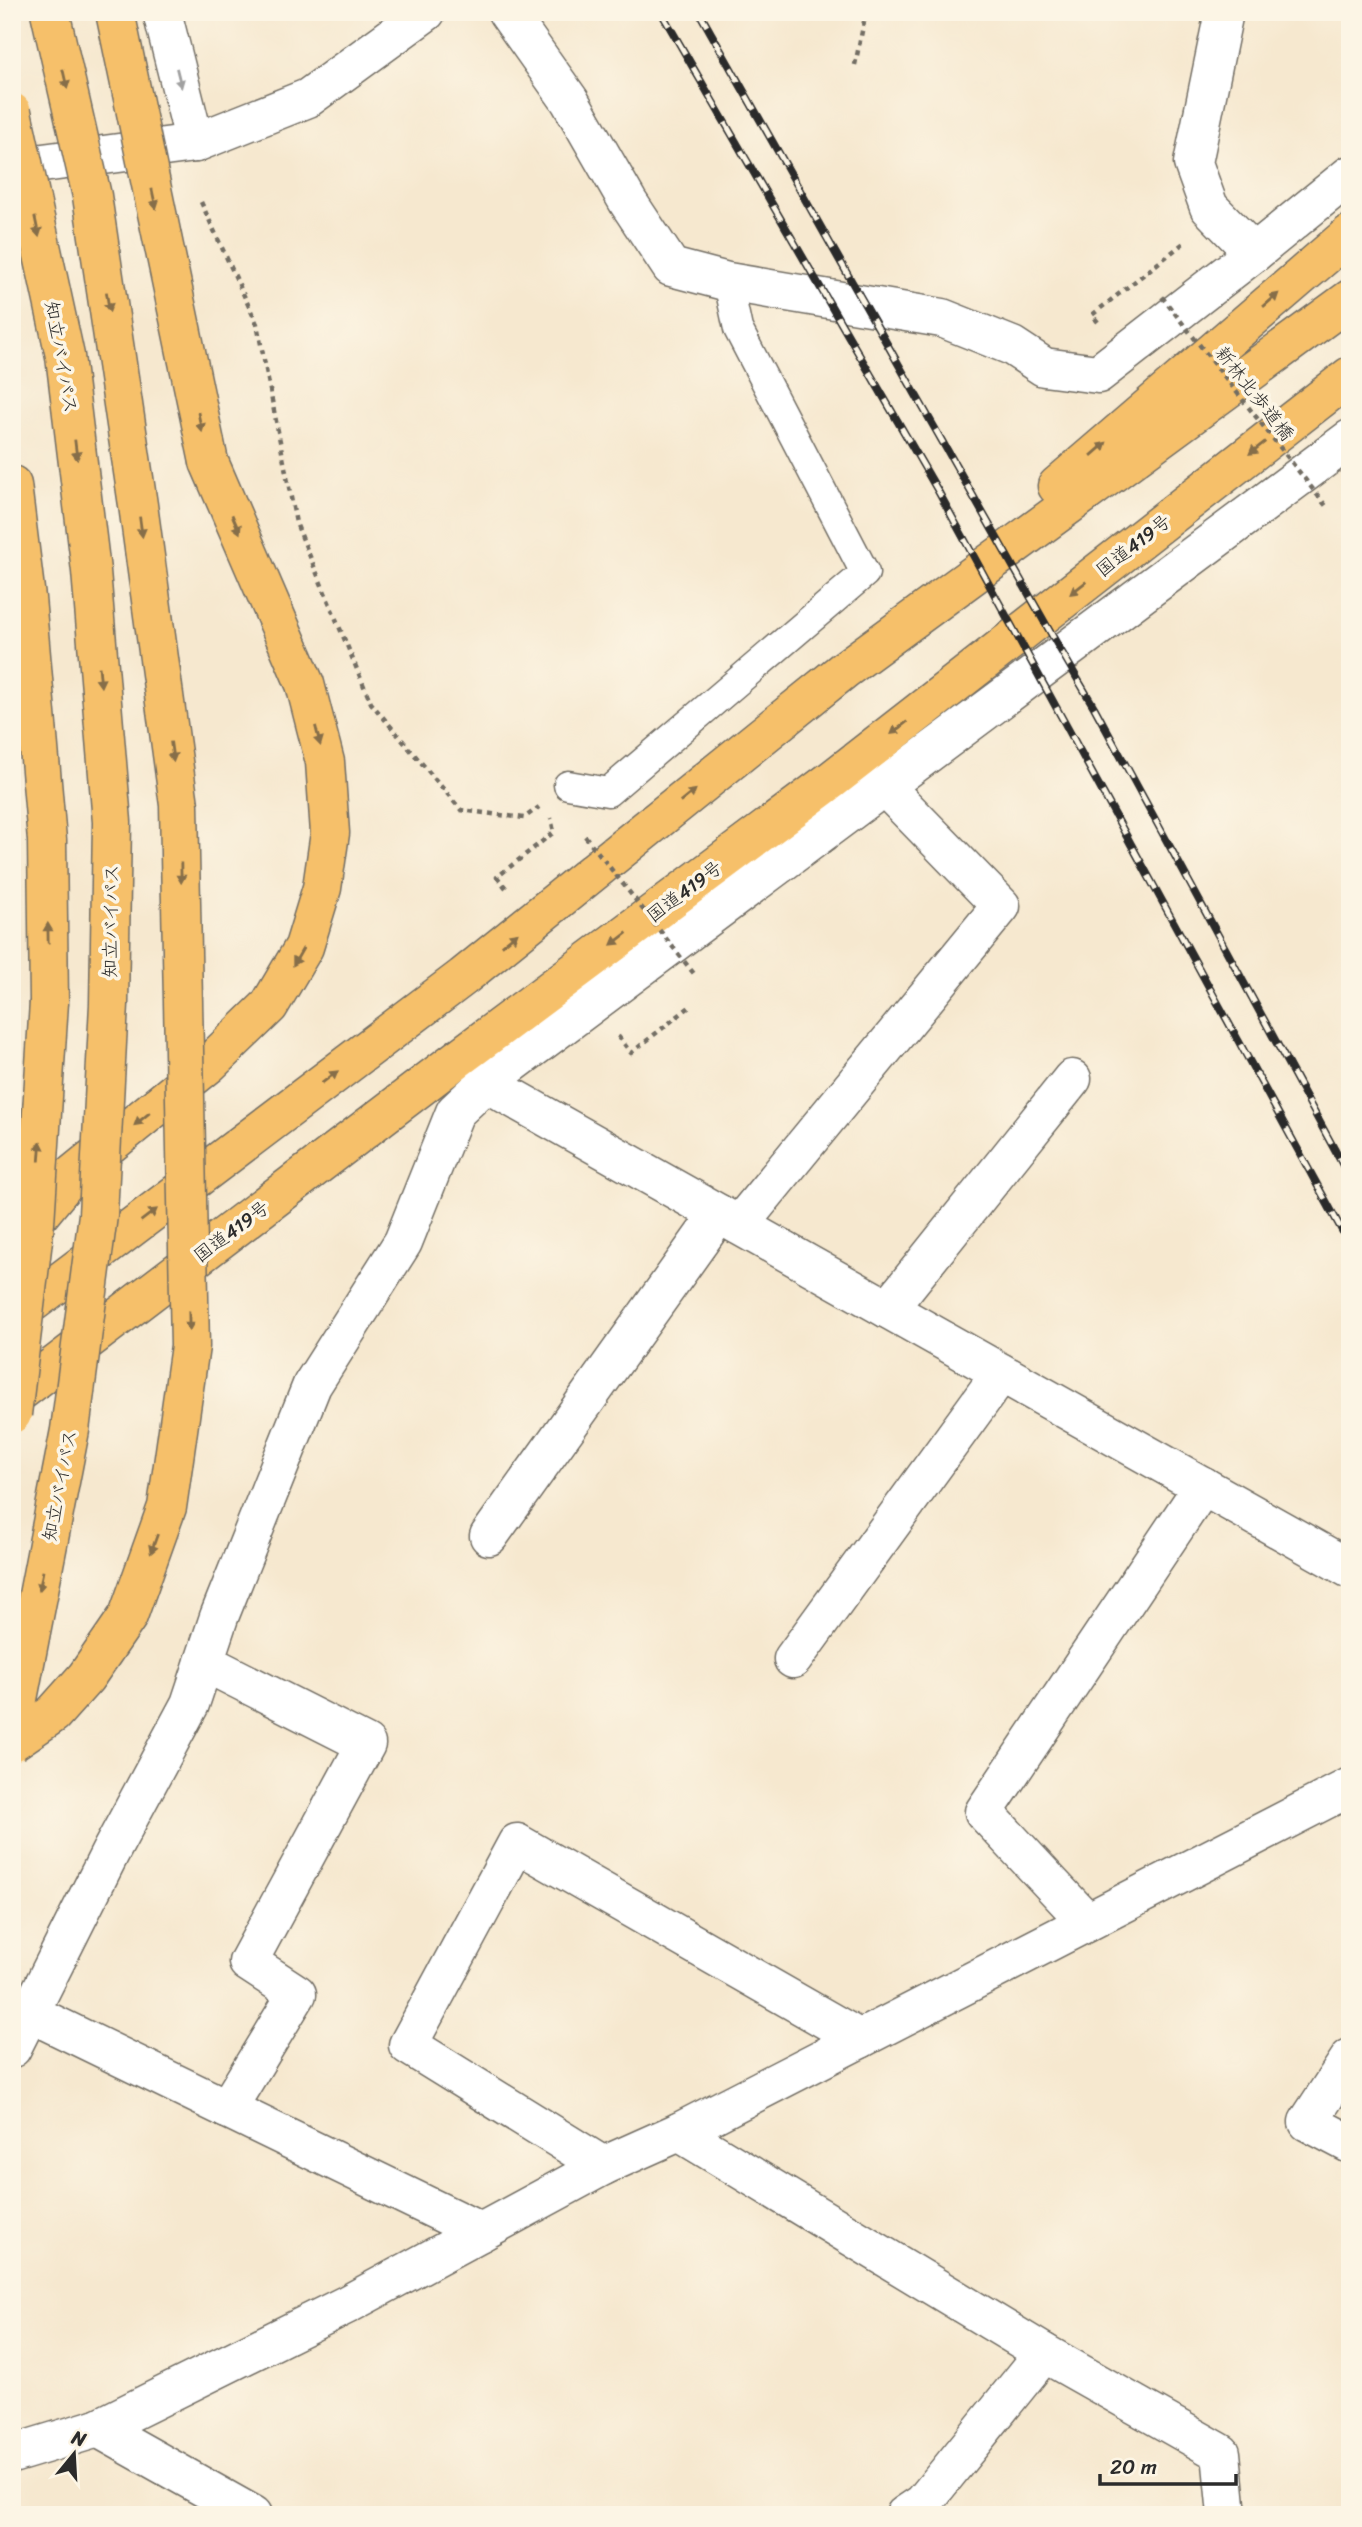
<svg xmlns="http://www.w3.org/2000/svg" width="1362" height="2527" font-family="Sriracha,'Klee One',sans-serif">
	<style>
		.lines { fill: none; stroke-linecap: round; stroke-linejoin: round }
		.service-casing { stroke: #726d64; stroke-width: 31 }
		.minor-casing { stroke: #726d64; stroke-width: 41 }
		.trunk-casing { stroke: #726d64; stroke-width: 41 }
		.path { stroke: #726d64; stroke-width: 4.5; stroke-dasharray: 5 5; stroke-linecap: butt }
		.service { stroke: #fff; stroke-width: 28 }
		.minor { stroke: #fff; stroke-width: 38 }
		.trunk { stroke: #f6c06b; stroke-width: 38 }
		.rail-casing { stroke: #2b2b2b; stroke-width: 8 }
		.rail { stroke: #fcf5e5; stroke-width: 5; stroke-dasharray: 16; stroke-linecap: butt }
		.trunk-bridge-casing { stroke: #726d64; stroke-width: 41; stroke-linecap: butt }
		.path-bridge { stroke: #726d64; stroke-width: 4.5; stroke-dasharray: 5 5; stroke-linecap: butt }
		.trunk-bridge { stroke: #f6c06b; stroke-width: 38 }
		.oneway { fill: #a0a0a0 }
		.oneway2 { fill: #866e48 }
		.labels { text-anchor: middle; stroke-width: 7; stroke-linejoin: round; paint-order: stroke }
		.street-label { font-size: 19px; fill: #2b2b2b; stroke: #fcf5e5 }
	</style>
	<rect width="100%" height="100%" fill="#fcf5e5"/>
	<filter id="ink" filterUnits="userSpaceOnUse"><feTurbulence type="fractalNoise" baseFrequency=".0143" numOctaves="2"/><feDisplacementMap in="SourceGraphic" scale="14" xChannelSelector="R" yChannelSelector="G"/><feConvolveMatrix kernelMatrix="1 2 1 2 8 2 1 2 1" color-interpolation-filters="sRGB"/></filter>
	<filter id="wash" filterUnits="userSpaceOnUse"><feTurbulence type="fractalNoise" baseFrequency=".00686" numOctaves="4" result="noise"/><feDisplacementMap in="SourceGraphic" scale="28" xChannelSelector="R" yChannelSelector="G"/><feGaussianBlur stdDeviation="1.57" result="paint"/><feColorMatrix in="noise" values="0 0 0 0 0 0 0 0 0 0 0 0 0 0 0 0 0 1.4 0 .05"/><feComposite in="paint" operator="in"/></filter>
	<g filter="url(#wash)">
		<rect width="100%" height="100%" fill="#f6e8cf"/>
	</g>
	<g filter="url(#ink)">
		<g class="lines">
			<!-- service casing -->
			<g class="service-casing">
				<polyline id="service" points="568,785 608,792 865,573 738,329 728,282"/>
			</g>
			<!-- minor casing -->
			<g class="minor-casing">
				<g id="minor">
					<polyline points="162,12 195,143"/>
					<polyline points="507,12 570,101 628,202 671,267 728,282 942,318 1012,346 1044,367 1098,374 1254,253 1350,175"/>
					<polyline points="1224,12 1193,163 1209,207 1254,253"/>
					<polyline points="12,167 195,143 308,98 426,12"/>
					<polyline points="486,1083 1350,1569"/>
					<polyline points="739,1225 1001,906 884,786"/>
					<polyline points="888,1309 1072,1079"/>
					<polyline points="489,1536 719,1214"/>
					<polyline points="793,1659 1001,1373"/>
					<polyline points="204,1662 366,1744 248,1962 297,1994 227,2109"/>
					<polyline points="1087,1922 984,1812 1203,1486"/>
					<polyline points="30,2013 481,2232"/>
					<polyline points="12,2048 110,1853 190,1704 219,1617 312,1385 403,1242 455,1112 486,1083 1350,439"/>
					<polyline points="1350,2058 1308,2122 1350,2144"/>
					<polyline points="679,2132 1044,2353 1221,2453 1227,2515"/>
					<polyline points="603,2166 408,2045 517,1843 860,2039"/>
					<polyline points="98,2428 253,2515"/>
					<polyline points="12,2454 98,2428 348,2304 603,2166 679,2132 1350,1787"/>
					<polyline points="905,2515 923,2503 1044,2353"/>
				</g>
			</g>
			<!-- trunk casing -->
			<g class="trunk-casing">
				<g id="trunk">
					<polyline points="12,485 26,598 47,840 49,1002"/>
					<polyline points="1057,486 1350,234"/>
					<polyline points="12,1248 72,1175 209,1064 269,1006 304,947 322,888 330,833 325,762 305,684 209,462"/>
					<polyline points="12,1318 463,977 844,670 1350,299"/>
					<polyline points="12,1398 456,1060 833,779 1350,376"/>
				</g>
			</g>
			<!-- path -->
			<g class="path">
				<polyline points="855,65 866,12"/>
				<polyline points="201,202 257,324 296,523 371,703 461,810 524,818 539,807"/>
				<polyline points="1098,322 1092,315 1185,242"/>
				<polyline points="506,888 497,877 554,832 551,818"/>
				<polyline points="618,1036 631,1053 692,1005"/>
			</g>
			<!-- service -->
			<use href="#service" class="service"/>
			<!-- minor -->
			<use href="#minor" class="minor"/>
			<!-- trunk -->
			<use href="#trunk" class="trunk"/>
			<!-- rail casing -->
			<g class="rail-casing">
				<g id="rail">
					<polyline points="661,12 938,491 1350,1245"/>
					<polyline points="699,12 1057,644 1094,707 1350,1178"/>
				</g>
			</g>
			<!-- rail -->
			<use href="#rail" class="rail"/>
			<!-- trunk-bridge casing -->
			<g class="trunk-bridge-casing">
				<g id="trunk-bridge">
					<polyline points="115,12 209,462"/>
					<polyline points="12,112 65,356 91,571 112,822 109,1004 98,1215 70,1430 12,1730"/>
					<polyline points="12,1414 35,1223 49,1002"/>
					<polyline points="12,1742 53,1714 86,1677 128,1616 167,1507 190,1346 179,805 138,505 92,196 50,12"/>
				</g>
			</g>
			<!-- path-bridge -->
			<g class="path-bridge">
				<polyline points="1162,297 1326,506"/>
				<polyline points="585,836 695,975"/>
			</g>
			<!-- trunk-bridge -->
			<use href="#trunk-bridge" class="trunk-bridge"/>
		</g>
		<!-- one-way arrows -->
		<defs><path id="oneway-solid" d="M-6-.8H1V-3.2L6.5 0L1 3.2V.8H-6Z" transform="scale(1.75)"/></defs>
		<use class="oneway" href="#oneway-solid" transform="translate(179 78) rotate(76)"/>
		<g class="oneway2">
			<use href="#oneway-solid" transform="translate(65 79) rotate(77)"/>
			<use href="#oneway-solid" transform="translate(154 199) rotate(78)"/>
			<use href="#oneway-solid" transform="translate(37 227) rotate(78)"/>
			<use href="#oneway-solid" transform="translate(1271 300) rotate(-41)"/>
			<use href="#oneway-solid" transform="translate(108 302) rotate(81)"/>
			<use href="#oneway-solid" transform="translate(200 422) rotate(78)"/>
			<use href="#oneway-solid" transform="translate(1257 448) rotate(142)"/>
			<use href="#oneway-solid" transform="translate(1099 449) rotate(-41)"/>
			<use href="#oneway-solid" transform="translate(76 450) rotate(83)"/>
			<use href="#oneway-solid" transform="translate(236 524) rotate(67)"/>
			<use href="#oneway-solid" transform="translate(141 527) rotate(82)"/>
			<use href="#oneway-solid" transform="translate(1078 588) rotate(142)"/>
			<use href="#oneway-solid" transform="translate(100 677) rotate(85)"/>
			<use href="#oneway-solid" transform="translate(899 728) rotate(142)"/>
			<use href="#oneway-solid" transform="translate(318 736) rotate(76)"/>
			<use href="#oneway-solid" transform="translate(172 752) rotate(82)"/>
			<use href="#oneway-solid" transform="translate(688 796) rotate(-39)"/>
			<use href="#oneway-solid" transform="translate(181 873) rotate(89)"/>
			<use href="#oneway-solid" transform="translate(48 933) rotate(-91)"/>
			<use href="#oneway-solid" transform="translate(510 939) rotate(-39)"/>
			<use href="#oneway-solid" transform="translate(619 939) rotate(143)"/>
			<use href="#oneway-solid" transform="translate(298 957) rotate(120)"/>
			<use href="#oneway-solid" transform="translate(330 1077) rotate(-37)"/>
			<use href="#oneway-solid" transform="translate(142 1119) rotate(141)"/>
			<use href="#oneway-solid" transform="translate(40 1151) rotate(-86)"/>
			<use href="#oneway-solid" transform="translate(149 1215) rotate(-37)"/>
			<use href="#oneway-solid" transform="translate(189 1321) rotate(89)"/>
			<use href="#oneway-solid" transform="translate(154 1544) rotate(110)"/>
			<use href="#oneway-solid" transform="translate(41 1581) rotate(101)"/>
		</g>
	</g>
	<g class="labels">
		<!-- street labels -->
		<g class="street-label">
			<text transform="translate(62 357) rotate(80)" y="7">知立バイパス</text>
			<text transform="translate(1255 393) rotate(52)" y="7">新林北歩道橋</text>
			<text transform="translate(1133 545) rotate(-38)" y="7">国道419号</text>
			<text transform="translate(684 891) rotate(-37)" y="7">国道419号</text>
			<text transform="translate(110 921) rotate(-89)" y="7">知立バイパス</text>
			<text transform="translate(231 1231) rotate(-37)" y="7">国道419号</text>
			<text transform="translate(59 1485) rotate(-79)" y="7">知立バイパス</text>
		</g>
	</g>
	<!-- margin -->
	<rect width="1362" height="2527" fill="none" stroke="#fcf5e5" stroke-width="42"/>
	<!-- north arrow -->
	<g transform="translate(74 2454) rotate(18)" stroke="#fcf5e5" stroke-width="5" paint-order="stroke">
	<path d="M0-5L12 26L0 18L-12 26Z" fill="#2b2b2b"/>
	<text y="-10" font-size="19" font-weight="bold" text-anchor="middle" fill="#2b2b2b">N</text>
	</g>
	<!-- scale -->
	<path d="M1100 2474v10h136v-10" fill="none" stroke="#2b2b2b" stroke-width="3.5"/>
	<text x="1110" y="2474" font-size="21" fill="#2b2b2b" stroke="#fcf5e5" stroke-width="5" paint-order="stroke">20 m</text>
</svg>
